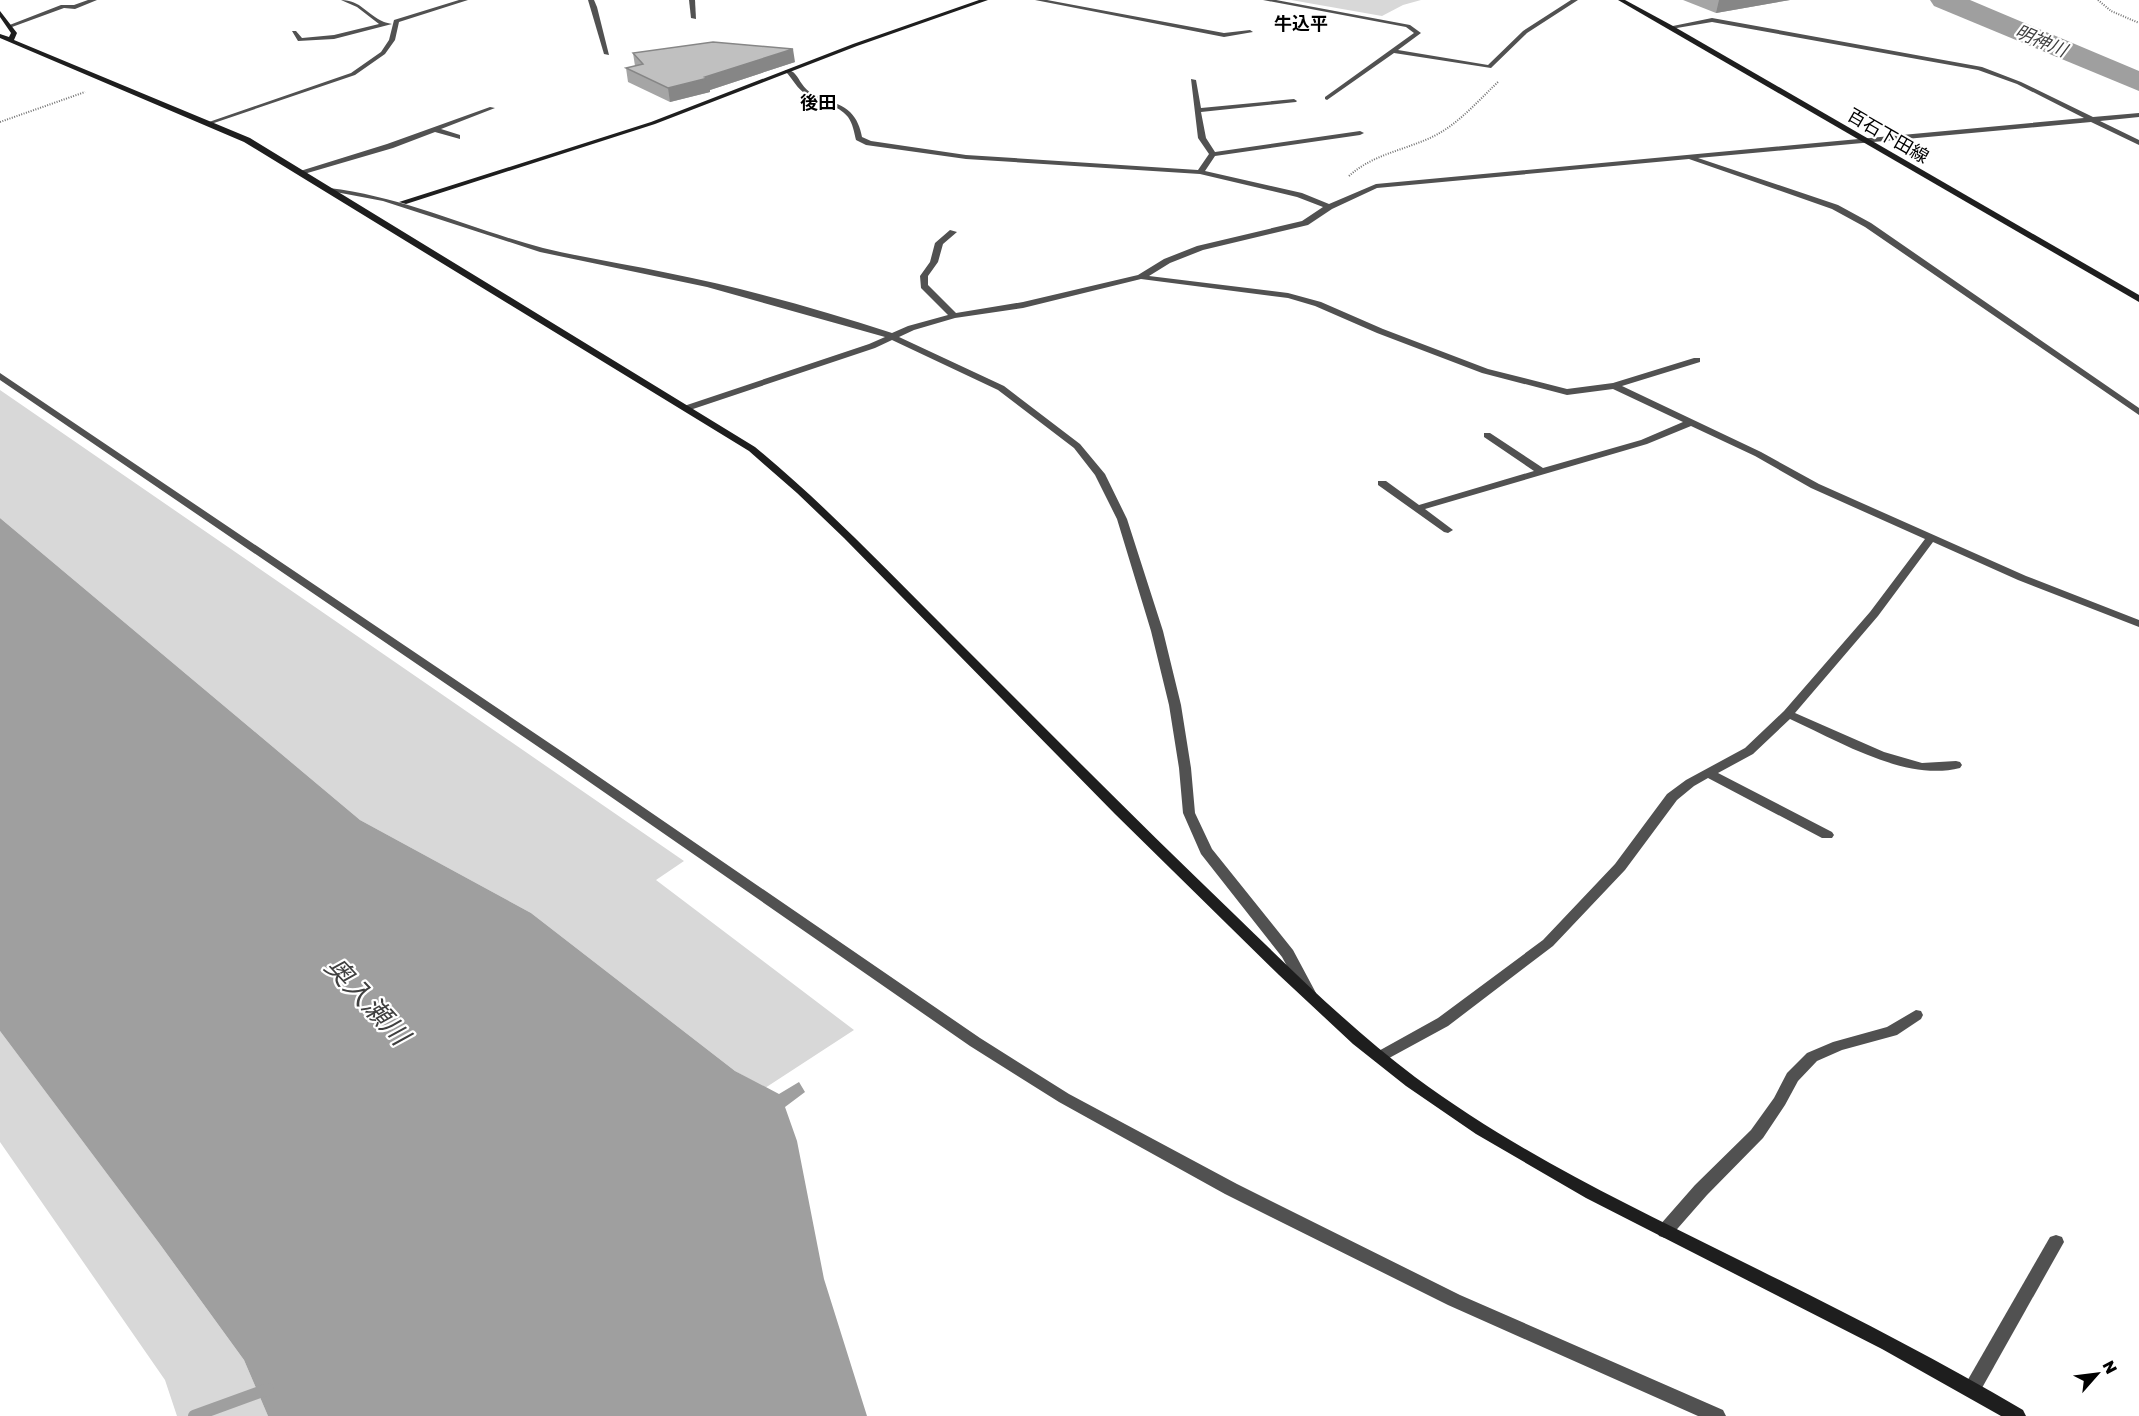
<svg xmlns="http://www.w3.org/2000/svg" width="2139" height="1416" font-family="'Golos Text','Noto Sans JP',sans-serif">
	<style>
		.green { fill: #d8d8d8 }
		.water { fill: #9f9f9f }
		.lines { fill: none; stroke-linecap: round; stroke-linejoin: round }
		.stream { stroke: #9f9f9f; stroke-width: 12 }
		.river { fill: #9f9f9f; fill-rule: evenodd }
		.path { stroke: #737373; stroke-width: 2; stroke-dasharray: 1 1.5; stroke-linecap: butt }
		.street { fill: #515151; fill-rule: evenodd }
		.secondary { fill: #1e1e1e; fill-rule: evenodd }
		.wall { fill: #a5a5a5 }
		.shaded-wall { fill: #868686 }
		.building { fill: #c0c0c0; stroke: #868686; stroke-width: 1.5 }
		.labels { text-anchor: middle; stroke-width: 4.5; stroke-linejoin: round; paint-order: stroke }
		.far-neighbourhood-label { font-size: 18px; font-weight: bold; fill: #000; stroke: #fff }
		.far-water-label { font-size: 18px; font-style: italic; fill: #404040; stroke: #fff }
		.far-street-label { font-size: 18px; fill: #000; stroke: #fff }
		.near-water-label { font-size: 27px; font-style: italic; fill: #404040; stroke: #fff }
	</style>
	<rect width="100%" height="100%" fill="#fff"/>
	<!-- green -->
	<g class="green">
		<polygon points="1291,0 1421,0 1403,5 1382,16"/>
		<polygon points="0,390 684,861 656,880 854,1030 765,1088 735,1071 531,913 360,820 0,518"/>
		<polygon points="0,1031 159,1243 244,1360 268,1416 177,1416 165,1380 0,1142"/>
	</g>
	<!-- water -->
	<polygon class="water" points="0,518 360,820 531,913 735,1071 779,1094 799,1082 805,1092 785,1107 797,1141 824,1279 867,1416 268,1416 244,1360 159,1243 0,1031"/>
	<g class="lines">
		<!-- stream -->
		<polyline class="stream" points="194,1416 268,1389"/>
		<!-- river -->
		<polygon class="river" points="1930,0 1970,0 2139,71 2139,91 1934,6"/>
		<!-- path -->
		<g class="path">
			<polyline points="2098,0 2111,11 2139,23"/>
			<polyline points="0,122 85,92"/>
			<path d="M1349,176C1374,153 1408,150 1438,134C1461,121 1479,100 1498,82"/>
		</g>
		<!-- street -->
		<g class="street">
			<polygon points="88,0 97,0 75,9 64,8 12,27 7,26 61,5 74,5"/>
			<path d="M341,0C361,0 367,15 384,22C386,23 389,23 392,24L334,39L298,41L292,31H296L302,38L334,35L379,24L357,7Z"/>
			<polygon points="459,0 468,0 399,22 395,40 385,54 355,75 211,124 206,123 351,73 381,52 389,40 394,20"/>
			<polygon points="588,0 594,0 597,7 609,55 604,54"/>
			<polygon points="689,0 695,0 696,19 691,18"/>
			<polygon points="1035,0 1047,0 1224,33 1250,30 1253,32 1224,37"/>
			<polygon points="1263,0 1276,0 1410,25 1421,33 1398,50 1488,65 1523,31 1571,0 1578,0 1527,33 1491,68 1394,53 1327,100 1325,99 1325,97 1414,33 1406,27"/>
			<path d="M1712,18L1982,67L2021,82L2093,117L2139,113V117L2100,121L2139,140V145L2091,122L1698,158L1838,205L1871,223L2139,408V415L1865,227L1832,209L1689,159L1377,188L1332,209L1308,225L1203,250L1170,263L1149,276L1288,293L1321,302L1383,329L1488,369L1567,389L1613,383L1694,358H1700V362L1622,386L1761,452L1819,484L2026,576L2139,620V627L2018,580L1933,542L1878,616L1795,713L1884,752L1922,763L1956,761L1960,762L1962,765L1960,768C1905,782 1839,741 1790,719L1753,754L1718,773L1832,832L1834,835L1832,838H1822L1708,778L1694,786L1677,800L1625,870L1553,946L1448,1026L1380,1063L1375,1061L1373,1057L1375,1053L1438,1018L1543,940L1615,864L1667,794L1686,780L1745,748L1784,711L1870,612L1925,539L1811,488L1755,456L1691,426L1647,444L1425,509L1453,530L1448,533L1444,532L1378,485V481H1386L1419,505L1534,471L1484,437V433H1490L1543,468L1641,440L1683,422L1613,389L1567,395L1482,373L1377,333L1315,306L1288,298L1141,279L1023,308L955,318L914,330L899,337L1004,386L1080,444L1105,474L1127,519L1163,631L1181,705L1191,768L1195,813L1212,849L1293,950L1316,993L1314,997L1309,998L1304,997L1282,957L1201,854L1183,813L1179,768L1169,705L1151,631L1117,519L1095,475L1074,448L998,390L892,340L875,348L690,410H684V406L869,344L885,337L707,287L540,252L383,201L325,190L329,188C404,197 471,229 543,248C584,258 627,264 668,273C743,288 819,309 892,333L908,326L948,315L921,288L920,276L930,262L935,243L950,230L957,232L943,244L938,262L928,276V285L956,313L1023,302L1138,275L1164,259L1197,246L1302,221L1323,207L1297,197L1200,174L966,159L866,145L856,140C854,132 853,124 848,117C838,104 820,104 807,95C797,89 793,79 785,71L786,70C795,70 797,77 802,84C812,100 837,99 850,112C857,119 860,127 862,137L871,141L966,155L1198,170L1209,154L1198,138L1191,79L1196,80L1201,108L1294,99L1297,101L1296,102L1201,112L1206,138L1215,152L1360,131L1364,133L1360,135L1215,156L1205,171L1302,193L1329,204L1376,184L2084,118L2017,84L1978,70L1712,22L1671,29L1668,27Z"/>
			<polygon points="490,107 495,108 441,129 460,135 460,139 435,132 393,148 304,174 297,172 387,144"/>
			<polygon points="0,373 570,757 980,1038 1069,1094 1237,1184 1460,1295 1723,1410 1726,1416 1698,1416 1448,1305 1225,1194 1059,1102 970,1046 562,763 0,380"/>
			<polygon points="1916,1010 1921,1011 1923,1015 1921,1019 1897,1035 1842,1050 1817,1061 1798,1081 1785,1105 1763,1138 1707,1195 1671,1236 1665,1238 1659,1236 1657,1231 1659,1226 1695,1185 1751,1130 1774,1098 1787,1073 1807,1053 1833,1042 1887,1027"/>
			<polygon points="2056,1235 2062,1237 2064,1242 1978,1395 1972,1397 1966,1395 1963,1389 1966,1383 2050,1237"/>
		</g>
		<!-- secondary -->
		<g class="secondary">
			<polygon points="979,0 988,0 857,46 655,124 406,204 399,202 651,122 853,44"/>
			<polygon points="1618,0 1625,0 1673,26 2139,295 2139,302"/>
			<path d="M0,11L17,33L14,40L250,138L755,447C824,504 885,568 948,631C1043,726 1138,822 1235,915C1293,971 1350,1028 1415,1077C1512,1149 1622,1202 1731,1256C1830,1305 1928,1354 2023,1410L2026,1416H2001L1882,1349L1586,1198L1476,1134L1406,1086L1353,1044L1279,975L1115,814L844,538L797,493L749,451L244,142L0,38V34L9,37L11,33L0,17Z"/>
		</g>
	</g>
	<!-- wall -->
	<g class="wall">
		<polygon points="1683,0 1790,0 1716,13"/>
		<polygon points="633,53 795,62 710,90 710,92 670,102 628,82 626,68 635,66"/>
	</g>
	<!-- shaded-wall -->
	<g class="shaded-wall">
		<polygon points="1719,0 1790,0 1716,13"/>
		<polygon points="793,49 795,62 710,90 710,92 670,102 668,88"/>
	</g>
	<!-- building -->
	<polygon class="building" points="713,42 793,49 705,77 708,78 668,88 626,68 643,64 633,53"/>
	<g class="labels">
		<!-- far-neighbourhood labels -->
		<g class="far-neighbourhood-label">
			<text x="1301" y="30">牛込平</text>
			<text x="818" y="109">後田</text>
		</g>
		<!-- far-water labels -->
		<g class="far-water-label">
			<text transform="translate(2041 41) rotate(23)" y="6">明神川</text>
		</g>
		<!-- far-street labels -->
		<g class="far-street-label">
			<text transform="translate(1888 136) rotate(30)" y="6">百石下田線</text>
		</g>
		<!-- near-water labels -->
		<g class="near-water-label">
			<text transform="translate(367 1001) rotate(47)" y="9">奥入瀬川</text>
		</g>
	</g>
	<!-- north arrow -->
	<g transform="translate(2097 1374) rotate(62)" stroke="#ffffff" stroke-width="4.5" paint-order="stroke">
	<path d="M0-4.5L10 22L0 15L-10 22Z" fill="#000000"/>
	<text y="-9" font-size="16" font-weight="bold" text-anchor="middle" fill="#000000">N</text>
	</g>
</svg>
